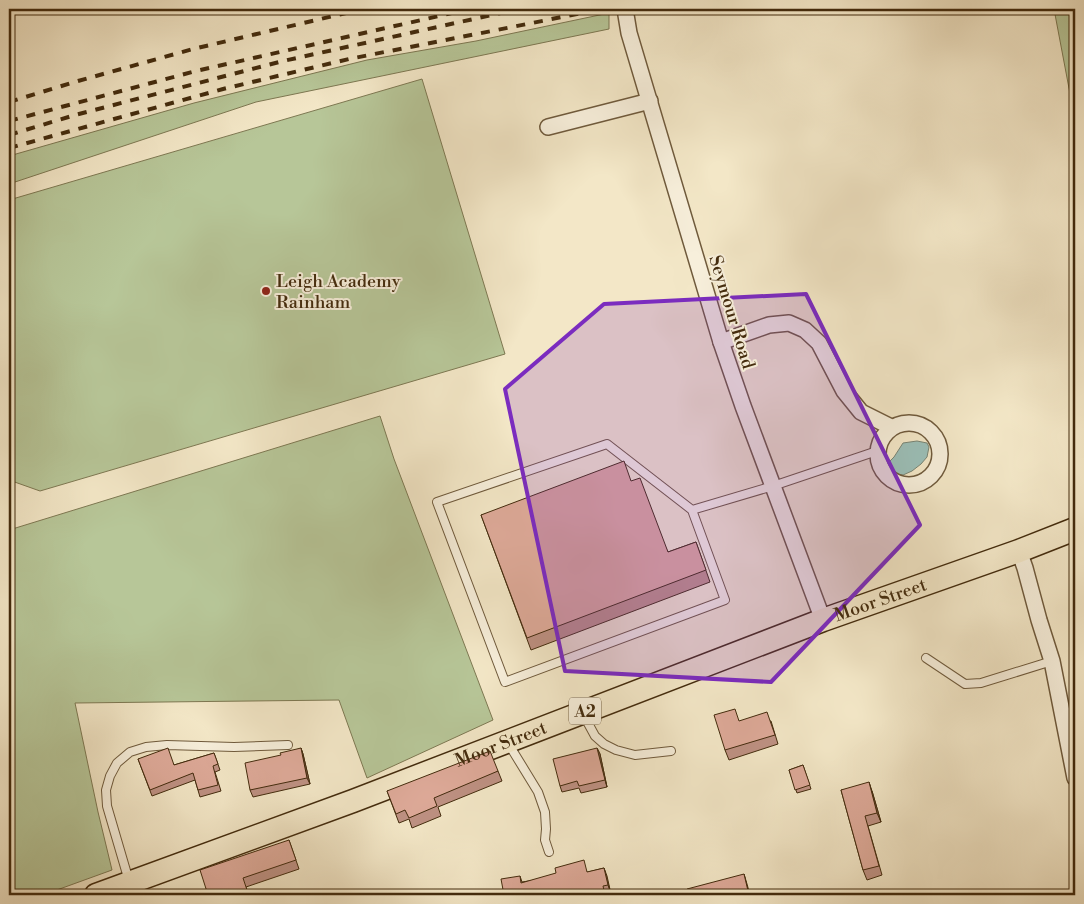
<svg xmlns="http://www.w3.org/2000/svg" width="1084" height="904" font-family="'Libre Bodoni',serif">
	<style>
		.green { fill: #b7c698; stroke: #7d7852 }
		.water { fill: #9bbfb8; stroke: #788474 }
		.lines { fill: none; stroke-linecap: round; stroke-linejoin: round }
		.lane-casing { stroke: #6f5a3c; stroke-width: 10 }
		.street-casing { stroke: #6f5a3c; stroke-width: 18 }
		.primary-casing { stroke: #432b0d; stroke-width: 25 }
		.lane { stroke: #f7efdb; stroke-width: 8 }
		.street { stroke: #f7efdb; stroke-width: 15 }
		.primary { stroke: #f3e7c7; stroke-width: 22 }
		.rail { stroke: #432b0d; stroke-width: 4; stroke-dasharray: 9 9; stroke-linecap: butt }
		.wall { fill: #be9183; stroke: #432b0d }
		.shaded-wall { fill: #9b766a; stroke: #432b0d }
		.building { fill: #dda998; stroke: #432b0d }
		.marked { fill: #7b2cbf; fill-opacity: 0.2; stroke: #7b2cbf; stroke-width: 4; stroke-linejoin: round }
		.poi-dot { fill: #8f2418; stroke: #f7efdb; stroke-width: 2 }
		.labels { text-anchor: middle; stroke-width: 4; stroke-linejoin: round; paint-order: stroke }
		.shield { fill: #f7efdb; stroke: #79664b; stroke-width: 1 }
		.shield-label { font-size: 16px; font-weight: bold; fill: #432b0d }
		.poi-label { font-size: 18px; fill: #432b0d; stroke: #f7efdb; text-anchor: start }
		.street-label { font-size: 18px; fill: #432b0d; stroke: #f7efdb }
	</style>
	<rect width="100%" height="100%" fill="#f3e7c7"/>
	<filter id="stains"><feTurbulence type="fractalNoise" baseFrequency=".004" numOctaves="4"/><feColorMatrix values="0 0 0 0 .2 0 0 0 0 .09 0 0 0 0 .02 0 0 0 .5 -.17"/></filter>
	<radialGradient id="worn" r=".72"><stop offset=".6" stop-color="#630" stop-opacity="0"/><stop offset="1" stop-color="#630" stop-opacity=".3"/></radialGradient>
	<!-- green -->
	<g class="green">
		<polygon points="1054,9 1075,9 1075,120"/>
		<polygon points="609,13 609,29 256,102 9,184 9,156 194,103 367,60 476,41"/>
		<polygon points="422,79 505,354 40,491 9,480 9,200"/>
		<polygon points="380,416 394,459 493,720 367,778 339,700 75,703 98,812 112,870 43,895 9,895 9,530"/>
	</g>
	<!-- water -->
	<polygon class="water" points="917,441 927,443 929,447 927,457 921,464 912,471 903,475 892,473 889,468 889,462 894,457 903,443"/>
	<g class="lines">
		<!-- lane casing -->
		<g class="lane-casing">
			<g id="lane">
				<polyline points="692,510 725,600 505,682 437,502 607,444 692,510 773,486 877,451"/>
				<polyline points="926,658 965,684 981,683 1052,661"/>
				<polyline points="583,714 595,736 604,744 616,750 635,755 671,751"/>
				<polyline points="508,743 538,792 545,812 546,829 545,840 549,852"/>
				<polyline points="129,881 107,806 106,790 110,776 117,763 130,752 146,747 167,745 234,747 288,745"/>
			</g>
		</g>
		<!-- street casing -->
		<g class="street-casing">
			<g id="street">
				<polyline points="625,9 629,33 721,342 743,406 823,620"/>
				<polyline points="548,127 650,101"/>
				<polyline points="721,342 769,325 789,323 805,330 819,343 844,391 861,412 891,427"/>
				<circle cx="909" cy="454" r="31"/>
				<polyline points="1019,551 1025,568 1039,620 1052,661 1075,778"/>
			</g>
		</g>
		<!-- primary casing -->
		<g class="primary-casing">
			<g id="primary">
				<path id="s1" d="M96,895L353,801L823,620L1019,551L1075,529"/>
			</g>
		</g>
		<!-- lane -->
		<use href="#lane" class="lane"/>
		<!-- street -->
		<use href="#street" class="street"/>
		<!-- primary -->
		<use href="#primary" class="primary"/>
		<!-- rail -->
		<g class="rail">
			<polyline points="9,102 78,81 193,49 346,13 371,9"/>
			<polyline points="9,121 196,71 470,9"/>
			<polyline points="9,135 75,115 283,61 519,9"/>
			<polyline points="9,148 223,89 349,59 512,27 602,9"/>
		</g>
	</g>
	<!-- wall -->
	<g class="wall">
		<polygon points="631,481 668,552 696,542 710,582 531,650 481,515"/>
		<polygon points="740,721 771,721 778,744 729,760 725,750"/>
		<polygon points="301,748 303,754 310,784 253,797 250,790"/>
		<polygon points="597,748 600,754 607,787 581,793 579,788 562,792 560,786"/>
		<polygon points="214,753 220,770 215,772 221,791 200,797 195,780 152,796 138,759 174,765"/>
		<polygon points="803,765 811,789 797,793 789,770"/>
		<polygon points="498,771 502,781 438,807 441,816 412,828 409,819 399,823 387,791"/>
		<polygon points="841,790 872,791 881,822 868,826 882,875 867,880 863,870"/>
		<polygon points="289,840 299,869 246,887 249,895 208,895"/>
		<polygon points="604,868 611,894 606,895 504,895 520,876 522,882 588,872"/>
	</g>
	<!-- shaded-wall -->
	<g class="shaded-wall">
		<polygon points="301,748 303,754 310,784 307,778"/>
		<polygon points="597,748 600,754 607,787 605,780"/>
		<polygon points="869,782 872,791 881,822 877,813"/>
		<polygon points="604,868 607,876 611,894 608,885"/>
		<polygon points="744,874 747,884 750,895 749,895"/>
	</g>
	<!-- building -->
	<g class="building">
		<polygon points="624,461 631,481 640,478 668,552 696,542 706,570 527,638 481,515"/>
		<polygon points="735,709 739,721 767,712 775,735 725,750 714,715"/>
		<polygon points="168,748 174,765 214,753 218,764 213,766 218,785 198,790 193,773 150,790 138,759"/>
		<polygon points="301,748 307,778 250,790 245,763 281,755 280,753"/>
		<polygon points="597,748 605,780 579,786 577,781 560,786 553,759"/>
		<polygon points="490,751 498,771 434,798 437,806 409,818 405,810 396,814 387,791"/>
		<polygon points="803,765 810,785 795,790 789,770"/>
		<polygon points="869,782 877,813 865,816 879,866 863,870 841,790"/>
		<polygon points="289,840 296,860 243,878 248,893 242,895 224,895 223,891 208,895 200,870"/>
		<polygon points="584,860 587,872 604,868 608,885 603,886 605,895 504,895 501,879 520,876 521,883 556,873 555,868"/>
		<polygon points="744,874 749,895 689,895 687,889"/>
	</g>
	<!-- marked area -->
	<path class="marked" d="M806,294L920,525L771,682L565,671L505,389L604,304Z"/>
	<!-- markers -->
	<circle class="poi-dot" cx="266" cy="291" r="5"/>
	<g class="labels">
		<!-- shield labels -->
		<rect class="shield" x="569" y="697.5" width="32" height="27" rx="4"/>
		<g class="shield-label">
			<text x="585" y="717">A2</text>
		</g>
		<!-- poi labels -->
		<g class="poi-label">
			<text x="276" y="287">Leigh Academy<tspan x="276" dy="21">Rainham</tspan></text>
		</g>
		<!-- street labels -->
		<g class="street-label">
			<text transform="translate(732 312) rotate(73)" y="6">Seymour Road</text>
			<text dy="6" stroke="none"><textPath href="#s1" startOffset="838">Moor Street</textPath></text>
			<text dy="6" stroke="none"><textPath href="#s1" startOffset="432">Moor Street</textPath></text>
		</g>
	</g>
	<!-- margin -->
	<rect width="1084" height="904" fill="none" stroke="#f3e7c7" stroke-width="30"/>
	<rect x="10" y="10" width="1064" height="884" fill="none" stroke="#432b0d" stroke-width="2.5"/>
	<rect x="15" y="15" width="1054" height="874" fill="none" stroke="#432b0d"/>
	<rect width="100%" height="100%" filter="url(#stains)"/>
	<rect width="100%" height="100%" fill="url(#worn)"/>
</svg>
